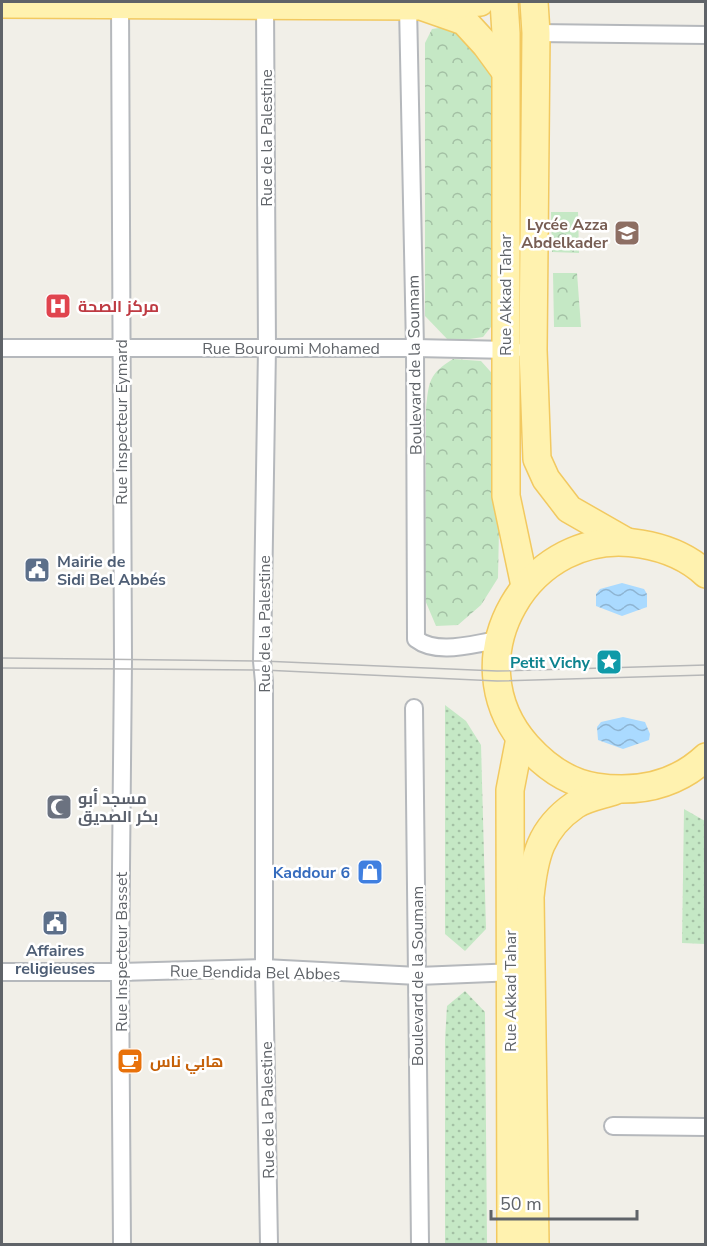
<svg xmlns="http://www.w3.org/2000/svg" width="707" height="1246" font-family="'Nunito Sans',Cairo,sans-serif">
	<style>
		.grass { fill: url(#grass-dots) }
		.forest { fill: url(#forest-crowns) }
		.water { fill: url(#water-waves) }
		.lines { fill: none; stroke-linecap: round; stroke-linejoin: round }
		.minor-casing { stroke: #b5b8bc; stroke-width: 20 }
		.primary-casing { stroke: #f2c960; stroke-width: 30 }
		.minor { stroke: #fff; stroke-width: 16 }
		.primary { stroke: #fff2af; stroke-width: 27 }
		.tram { stroke: #b6b7b8; stroke-width: 1.5 }
		.labels { text-anchor: middle; stroke-width: 5; stroke-linejoin: round; paint-order: stroke }
		.street-label { font-size: 16px; fill: #5f6368; stroke: #fff }
		.education-label { font-size: 16px; font-weight: bold; fill: #785e54; stroke: #fff; text-anchor: end }
		.health-label { font-size: 16px; font-weight: bold; fill: #be3a42; stroke: #fff; text-anchor: start }
		.service-label { font-size: 16px; font-weight: bold; fill: #4e5e75; stroke: #fff; text-anchor: start }
		.culture-label { font-size: 16px; font-weight: bold; fill: #0d838f; stroke: #fff; text-anchor: end }
		.worship-label { font-size: 16px; font-weight: bold; fill: #5b616d; stroke: #fff; text-anchor: start }
		.shop-label { font-size: 16px; font-weight: bold; fill: #366cbe; stroke: #fff; text-anchor: end }
		.food-label { font-size: 16px; font-weight: bold; fill: #c56008; stroke: #fff; text-anchor: start }
	</style>
	<defs>
		<pattern id="grass-dots" width="8" height="8" patternUnits="userSpaceOnUse" patternTransform="scale(1.5)"><rect width="8" height="8" fill="#c5e8c5"/><path d="M2 2h.1M6 6h.1" fill="none" stroke="#a3c0a4" stroke-width="1.8" stroke-linecap="round"/></pattern>
		<pattern id="forest-crowns" width="20" height="18" patternUnits="userSpaceOnUse" patternTransform="scale(1.5)"><rect width="20" height="18" fill="#c5e8c5"/><path d="M2 6a3 3 0 1 1 6 0M12 15a3 3 0 1 1 6 0" fill="none" stroke="#a3c0a4"/></pattern>
		<pattern id="water-waves" width="16" height="10" patternUnits="userSpaceOnUse" patternTransform="scale(1.5)"><rect width="16" height="10" fill="#aadaff"/><path d="M0 5q4-4 8 0t8 0" fill="none" stroke="#8eb4d2"/></pattern>
	</defs>
	<rect width="100%" height="100%" fill="#f1efe8"/>
	<!-- grass -->
	<g class="grass">
		<polygon points="445,705 466,721 481,745 486,929 465,951 445,934"/>
		<polygon points="684,809 705,821 705,944 682,943"/>
		<polygon points="465,991 485,1012 487,1244 445,1244 445,1040 447,1006"/>
	</g>
	<!-- forest -->
	<g class="forest">
		<polygon points="446,27 470,39 492,74 499,317 483,337 450,342 425,316 425,43 432,29"/>
		<polygon points="551,212 578,212 579,253 552,252"/>
		<polygon points="553,273 577,273 581,327 554,327"/>
		<path d="M453,359L481,361L498,380L500,479L498,578L481,605L458,625L436,626L425,600L426,408C429,381 429,374 453,359Z"/>
	</g>
	<!-- water -->
	<g class="water">
		<polygon points="622,583 644,589 647,594 647,607 622,616 596,606 596,594 600,589"/>
		<polygon points="623,717 645,722 650,734 649,740 623,749 598,740 597,727 601,722"/>
	</g>
	<g class="lines">
		<!-- minor casing -->
		<g class="minor-casing">
			<g id="minor">
				<polyline points="120,4 123,660 120,972 122,1244"/>
				<polyline points="265,4 267,348 262,661 264,682 264,968 269,1244"/>
				<path d="M408,6L415,348L416,639C438,656 475,643 499,640"/>
				<polyline points="536,33 706,35"/>
				<polyline points="2,348 415,348 514,350"/>
				<polyline points="414,708 420,1244"/>
				<polyline points="2,972 120,972 264,968 418,976 519,972"/>
				<polyline points="613,1126 706,1127"/>
			</g>
		</g>
		<!-- primary casing -->
		<g class="primary-casing">
			<g id="primary">
				<polyline points="504,2 506,33 506,496 525,586"/>
				<polyline points="534,2 536,33 533,350 537,459 546,479 569,509 625,541"/>
				<polyline points="2,4 421,6 464,21 486,45 505,71"/>
				<polyline points="434,6 480,2"/>
				<path d="M706,574C688,557 665,548 641,544C529,524 450,660 527,746C545,766 569,783 596,787C636,793 675,786 706,757"/>
				<polyline points="511,1244 510,790 520,738"/>
				<path d="M535,1244L530,897C534,857 540,829 575,805C585,798 602,795 614,791"/>
			</g>
		</g>
		<!-- minor -->
		<use href="#minor" class="minor"/>
		<!-- primary -->
		<use href="#primary" class="primary"/>
		<!-- tram -->
		<g class="tram">
			<polyline points="2,658 262,661 497,671 706,665"/>
			<polyline points="2,668 263,670 497,681 706,675"/>
		</g>
	</g>
	<!-- icons -->
	<defs>
		<g id="university-square" transform="scale(1.35)"><rect x="-9" y="-9" width="18" height="18" rx="4" fill="#8d6e63" stroke="#fff"/><path d="M0-5L7-2L0 1L-7-2ZM-4 1L0 2.5L4 1V4Q0 6-4 4Z" fill="#fff"/></g>
		<g id="hospital-square" transform="scale(1.35)"><rect x="-9" y="-9" width="18" height="18" rx="4" fill="#e0444e" stroke="#fff"/><path d="M-5-5h3v3.5h4V-5h3V5h-3V1.5h-4V5h-3Z" fill="#fff"/></g>
		<g id="civic-square" transform="scale(1.35)"><rect x="-9" y="-9" width="18" height="18" rx="4" fill="#5c6f8a" stroke="#fff"/><path d="M-.6-6.5H3V-4.5H.6V-3L4-1V1h2V6H-6V1h2V-1L-.6-3ZM-1.2 2.5V6h2.4V2.5Z" fill="#fff"/></g>
		<g id="sight-square" transform="scale(1.35)"><rect x="-9" y="-9" width="18" height="18" rx="4" fill="#0f9aa8" stroke="#fff"/><path d="M0-6L1.8-2.2L6-1.7L2.9 1.2L3.7 5.4L0 3.3L-3.7 5.4L-2.9 1.2L-6-1.7L-1.8-2.2Z" fill="#fff"/></g>
		<g id="mosque-square" transform="scale(1.35)"><rect x="-9" y="-9" width="18" height="18" rx="4" fill="#6b7280" stroke="#fff"/><path d="M3.5-4.9A6 6 0 1 0 3.5 4.9A5 5 0 1 1 3.5-4.9Z" fill="#fff"/></g>
		<g id="shop-square" transform="scale(1.35)"><rect x="-9" y="-9" width="18" height="18" rx="4" fill="#3f7fe0" stroke="#fff"/><path d="M-5-2.5h2.3a2.7 3.5 0 0 1 5.4 0H5L5.5 6h-11ZM-1.5-2.5h3a1.5 2.3 0 0 0-3 0Z" fill="#fff"/></g>
		<g id="cafe-square" transform="scale(1.35)"><rect x="-9" y="-9" width="18" height="18" rx="4" fill="#e8710a" stroke="#fff"/><path d="M-5.5-4.5H6V0H3Q3 3.5 0 3.5H-2.5Q-5.5 3.5-5.5 0ZM3-3.2v2h1.7v-2ZM-6 4.5H4V6H-6Z" fill="#fff"/></g>
	</defs>
	<g fill-rule="evenodd">
		<use href="#university-square" x="627" y="233"/>
		<use href="#hospital-square" x="58" y="306"/>
		<use href="#civic-square" x="37" y="570"/>
		<use href="#sight-square" x="609" y="662"/>
		<use href="#mosque-square" x="59" y="807"/>
		<use href="#shop-square" x="370" y="872"/>
		<use href="#civic-square" x="55" y="923"/>
		<use href="#cafe-square" x="130" y="1061"/>
	</g>
	<g class="labels">
		<!-- street labels -->
		<g class="street-label">
			<text transform="translate(266 138) rotate(-90)" y="6">Rue de la Palestine</text>
			<text transform="translate(505 295) rotate(-90)" y="6">Rue Akkad Tahar</text>
			<text x="291" y="354">Rue Bouroumi Mohamed</text>
			<text transform="translate(414 365) rotate(-91)" y="6">Boulevard de la Soumam</text>
			<text transform="translate(121 422) rotate(-90)" y="6">Rue Inspecteur Eymard</text>
			<text transform="translate(264 624) rotate(-90)" y="6">Rue de la Palestine</text>
			<text transform="translate(121 952) rotate(-90)" y="6">Rue Inspecteur Basset</text>
			<text transform="translate(255 972) rotate(1)" y="6">Rue Bendida Bel Abbes</text>
			<text transform="translate(417 976) rotate(-90)" y="6">Boulevard de la Soumam</text>
			<text transform="translate(510 991) rotate(-90)" y="6">Rue Akkad Tahar</text>
			<text transform="translate(267 1110) rotate(-91)" y="6">Rue de la Palestine</text>
		</g>
		<!-- education labels -->
		<g class="education-label">
			<text x="608" y="230">Lycée Azza<tspan x="608" dy="18">Abdelkader</tspan></text>
		</g>
		<!-- health labels -->
		<g class="health-label">
			<text x="78" y="312">مركز الصحة</text>
		</g>
		<!-- service labels -->
		<g class="service-label">
			<text x="57" y="567">Mairie de<tspan x="57" dy="18">Sidi Bel Abbés</tspan></text>
			<text x="55" y="956" text-anchor="middle">Affaires<tspan x="55" dy="18">religieuses</tspan></text>
		</g>
		<!-- culture labels -->
		<g class="culture-label">
			<text x="590" y="668">Petit Vichy</text>
		</g>
		<!-- worship labels -->
		<g class="worship-label">
			<text x="78" y="804">مسجد أبو<tspan x="78" dy="18">بكر الصديق</tspan></text>
		</g>
		<!-- shop labels -->
		<g class="shop-label">
			<text x="350" y="878">Kaddour 6</text>
		</g>
		<!-- food labels -->
		<g class="food-label">
			<text x="150" y="1067">هابي ناس</text>
		</g>
	</g>
	<!-- border -->
	<rect width="707" height="1246" fill="none" stroke="#5f6368" stroke-width="6"/>
	<!-- scale -->
	<path d="M491 1210v9h146v-9" fill="none" stroke="#5f6368" stroke-width="3"/>
	<text x="500" y="1210" font-size="18" fill="#5f6368" stroke="#ffffff" stroke-width="4.5" paint-order="stroke">50 m</text>
</svg>
